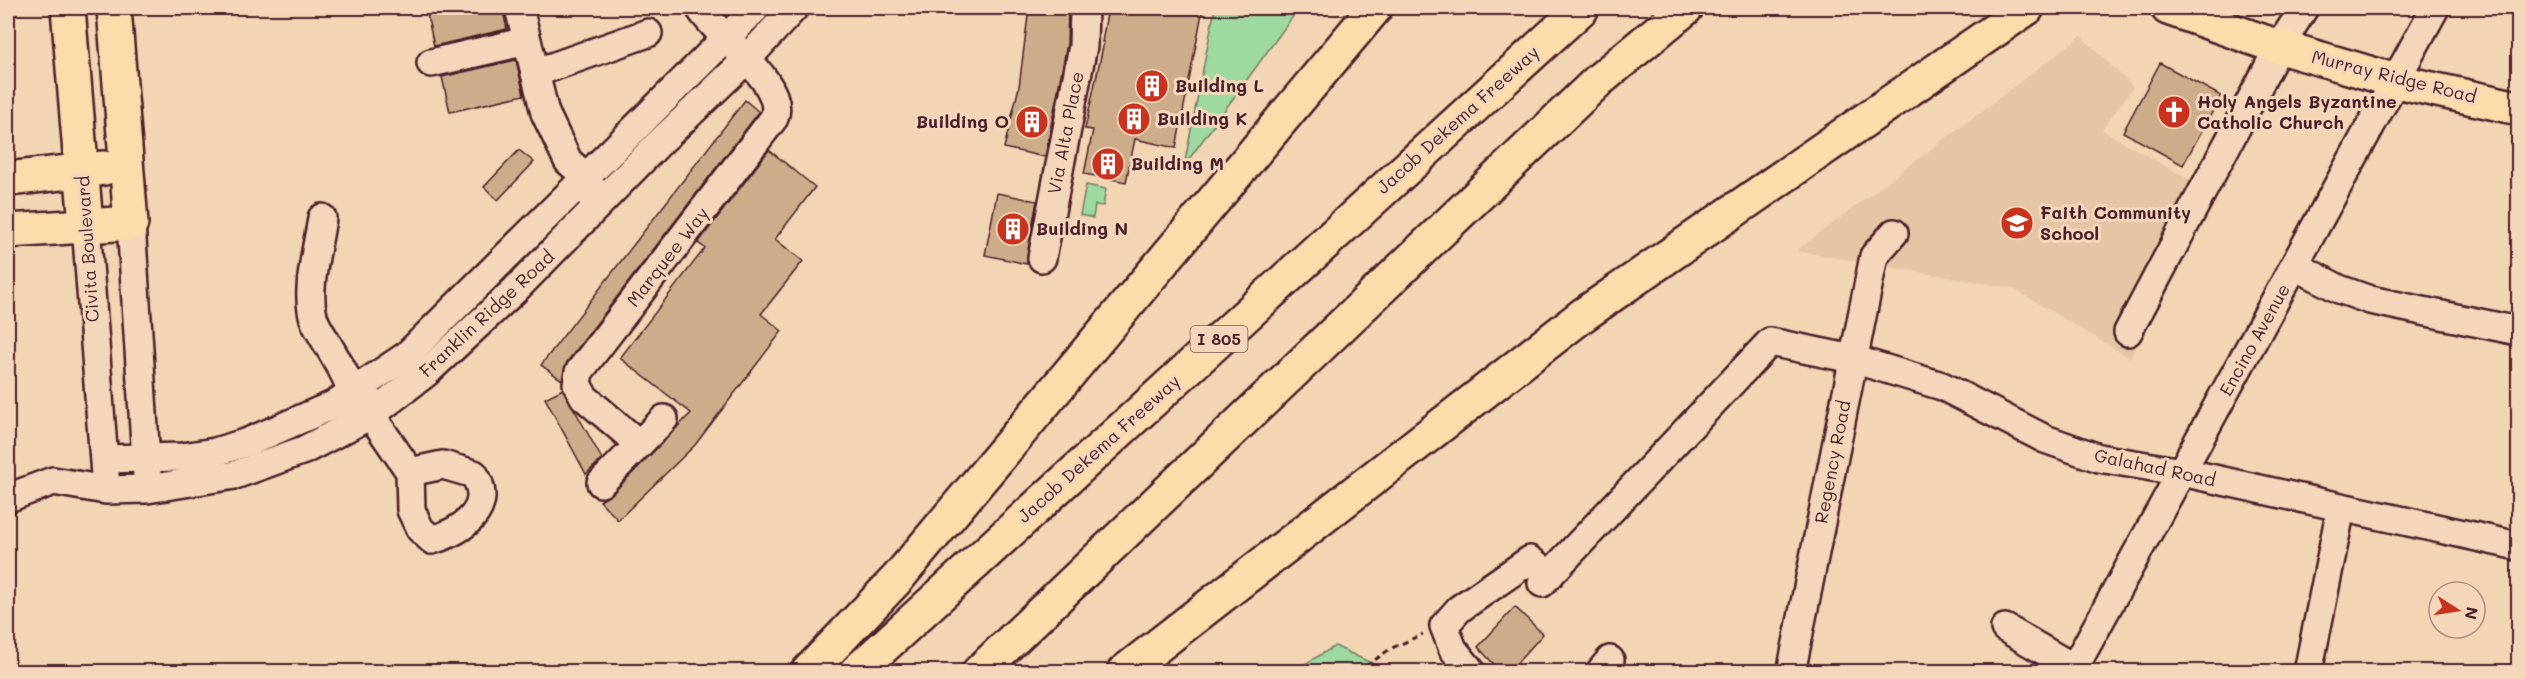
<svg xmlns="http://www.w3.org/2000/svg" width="2526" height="679" font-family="Mali,sans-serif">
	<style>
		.built { fill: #e4c6a4 }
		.green { fill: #9ed9a0; stroke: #747c66; stroke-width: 1.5 }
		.building { fill: #cdad89; stroke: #4a1f2b; stroke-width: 1.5 }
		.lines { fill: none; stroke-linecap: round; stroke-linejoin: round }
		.minor-casing { stroke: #4a1f2b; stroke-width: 32 }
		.major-casing { stroke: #4a1f2b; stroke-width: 38 }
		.highway-casing { stroke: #4a1f2b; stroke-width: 38 }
		.path { stroke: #4a1f2b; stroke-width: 3; stroke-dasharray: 6 4.5; stroke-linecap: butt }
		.minor { stroke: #f4d7ba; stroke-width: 27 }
		.major { stroke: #fddcac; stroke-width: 33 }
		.highway { stroke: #fddcac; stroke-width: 33 }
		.labels { text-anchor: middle; stroke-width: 6; stroke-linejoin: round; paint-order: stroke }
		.shield { fill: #f4d7ba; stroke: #7d5656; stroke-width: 1.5 }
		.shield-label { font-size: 16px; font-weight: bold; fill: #4a1f2b }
		.street-label { font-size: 18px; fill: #4a1f2b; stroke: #f4d7ba }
		.poi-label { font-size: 18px; font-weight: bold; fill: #4a1f2b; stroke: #f4d7ba; text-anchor: start }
	</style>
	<rect width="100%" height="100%" fill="#f2d5b2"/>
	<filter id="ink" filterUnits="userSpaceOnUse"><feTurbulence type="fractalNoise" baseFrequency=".0167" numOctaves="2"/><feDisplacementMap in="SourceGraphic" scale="12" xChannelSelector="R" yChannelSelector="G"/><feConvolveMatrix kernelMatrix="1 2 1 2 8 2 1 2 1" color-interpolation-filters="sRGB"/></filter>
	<g filter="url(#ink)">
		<!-- built -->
		<polygon class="built" points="2081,36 2133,87 2102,130 2216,195 2130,358 2012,288 1796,251"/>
		<!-- green -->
		<g class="green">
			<polygon points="1215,8 1299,8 1184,166"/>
			<polygon points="1086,185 1106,189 1103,206 1095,205 1093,218 1080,215"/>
			<polygon points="1335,646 1388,671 1293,671"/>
		</g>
		<!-- building -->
		<g class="building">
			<polygon points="435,8 502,8 507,29 434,46 426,10"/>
			<polygon points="1029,8 1068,8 1067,44 1045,157 1004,148 1019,87"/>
			<polygon points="1108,8 1203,8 1176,148 1135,139 1126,182 1084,174 1093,130 1085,129 1104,42 1102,42"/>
			<polygon points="516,60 524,95 450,112 442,77"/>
			<polygon points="2160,63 2221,96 2183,165 2123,132"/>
			<polygon points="745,100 759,112 567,362 562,380 541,365"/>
			<polygon points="519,150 534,162 498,200 484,187"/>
			<polygon points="769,150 815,187 775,239 803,261 761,314 782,331 695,445 618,520 600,501 612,494 691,413 620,358 705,248 698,243"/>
			<polygon points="997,193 1037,201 1027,255 1027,264 985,255"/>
			<polygon points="563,389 602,459 586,474 545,398"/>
			<polygon points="1515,607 1543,634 1509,672 1501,672 1478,647"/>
		</g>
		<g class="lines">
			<!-- minor casing -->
			<g class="minor-casing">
				<g id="minor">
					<polyline points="519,8 545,113 568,161 587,178 591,187 589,194"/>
					<polyline points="431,63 527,41"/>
					<polyline points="535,73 648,33"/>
					<path d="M322,218C318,247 303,297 316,324C325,343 360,390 352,408"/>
					<polyline points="131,223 147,476"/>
					<polyline points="86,225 105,475"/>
					<polyline points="1042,258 1083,46 1084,8"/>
					<polyline points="2296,266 2339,289 2370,300 2518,331"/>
					<polyline points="2128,332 2279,47 2304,8"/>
					<path d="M368,399L367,404L371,415L410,472L411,510L420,529L432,540C462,531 496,509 474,474L443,465L410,472"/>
					<path d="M639,444L584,397L577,384L579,372L774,118C788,83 716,36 700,8"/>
					<polyline points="105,459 182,457 215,452 248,442 333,405 406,356 756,8"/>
					<polyline points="601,483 664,419"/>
					<polyline points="8,498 53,481 106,490 147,489 235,475 304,450 371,415 426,373 515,290 657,145 747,59 794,8"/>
					<polyline points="1542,583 1770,342 1853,359 1942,386 2045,439 2099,458 2182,472 2518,546"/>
					<polyline points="2005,628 2074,668"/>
					<polyline points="1792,668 1874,256 1894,233"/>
					<polyline points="1472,672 1453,649 1444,626 1459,609 1530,560 1550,575"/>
					<polyline points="1600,672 1610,660"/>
					<polyline points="2072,672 2435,8"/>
					<polyline points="2308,672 2341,508"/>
				</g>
			</g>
			<!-- major casing -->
			<g class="major-casing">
				<g id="major">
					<polyline points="68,8 86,225"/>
					<polyline points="2168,8 2267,43 2396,81 2518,108"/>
					<polyline points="8,179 104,168"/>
					<polyline points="8,231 131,223 114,8"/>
				</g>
			</g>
			<!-- highway casing -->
			<g class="highway-casing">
				<g id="highway">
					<polyline points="808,672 897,579 1375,8"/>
					<polyline points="856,672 1582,8"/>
					<polyline points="979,672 1599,80 1686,8"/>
					<polyline points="1124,672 1583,315 2027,8"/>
				</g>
			</g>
			<!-- path -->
			<polyline class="path" points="1358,672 1390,649 1423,634"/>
			<!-- minor -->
			<use href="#minor" class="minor"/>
			<!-- major -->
			<use href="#major" class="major"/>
			<!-- highway -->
			<use href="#highway" class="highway"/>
		</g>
	</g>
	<!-- icons -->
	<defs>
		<g id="building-disc" transform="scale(1.725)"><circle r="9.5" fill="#c8321e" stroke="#f4d7ba"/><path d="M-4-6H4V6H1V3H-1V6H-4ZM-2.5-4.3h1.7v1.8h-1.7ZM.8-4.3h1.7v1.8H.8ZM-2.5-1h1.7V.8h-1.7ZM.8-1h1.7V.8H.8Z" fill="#fff"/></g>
		<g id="church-disc" transform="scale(1.725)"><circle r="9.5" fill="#c8321e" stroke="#f4d7ba"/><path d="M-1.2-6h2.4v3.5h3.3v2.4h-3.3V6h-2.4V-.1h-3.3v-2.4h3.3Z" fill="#fff"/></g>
		<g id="school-disc" transform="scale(1.725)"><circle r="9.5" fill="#c8321e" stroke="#f4d7ba"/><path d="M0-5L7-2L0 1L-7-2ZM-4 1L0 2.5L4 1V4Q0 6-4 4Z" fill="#fff"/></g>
	</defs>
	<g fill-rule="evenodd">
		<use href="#building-disc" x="1152" y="86"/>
		<use href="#church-disc" x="2174" y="112"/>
		<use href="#building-disc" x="1134" y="119"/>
		<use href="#building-disc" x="1032" y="122"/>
		<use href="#building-disc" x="1108" y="164"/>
		<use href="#school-disc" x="2017" y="223"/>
		<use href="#building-disc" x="1013" y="229"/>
	</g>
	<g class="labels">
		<!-- shield labels -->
		<rect class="shield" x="1190.5" y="326" width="57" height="26" rx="4.5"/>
		<g class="shield-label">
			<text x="1219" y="345">I 805</text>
		</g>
		<!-- street labels -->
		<g class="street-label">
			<text transform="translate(2394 77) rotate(14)" y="6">Murray Ridge Road</text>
			<text transform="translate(1458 120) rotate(-42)" y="6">Jacob Dekema Freeway</text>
			<text transform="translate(1066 133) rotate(-79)" y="6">Via Alta Place</text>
			<text transform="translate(88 249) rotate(-94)" y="6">Civita Boulevard</text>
			<text transform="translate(668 257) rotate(-52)" y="6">Marquee Way</text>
			<text transform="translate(487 314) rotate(-43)" y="6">Franklin Ridge Road</text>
			<text transform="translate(2255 340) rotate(-61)" y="6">Encino Avenue</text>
			<text transform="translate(1099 449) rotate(-42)" y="6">Jacob Dekema Freeway</text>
			<text transform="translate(1833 462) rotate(-79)" y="6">Regency Road</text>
			<text transform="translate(2155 468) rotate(12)" y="6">Galahad Road</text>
		</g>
		<!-- poi labels -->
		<g class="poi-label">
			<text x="1175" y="92">Building L</text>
			<text x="2197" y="108">Holy Angels Byzantine<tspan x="2197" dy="21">Catholic Church</tspan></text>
			<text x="1157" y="125">Building K</text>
			<text x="1009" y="128" text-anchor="end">Building O</text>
			<text x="1131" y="170">Building M</text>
			<text x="2040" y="219">Faith Community<tspan x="2040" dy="21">School</tspan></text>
			<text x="1036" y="235">Building N</text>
		</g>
	</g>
	<!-- margin -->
	<rect width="2526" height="679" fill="none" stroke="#f4d7ba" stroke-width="30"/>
	<rect x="15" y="15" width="2496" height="649" fill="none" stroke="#4a1f2b" stroke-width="2" filter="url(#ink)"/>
	<!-- north arrow -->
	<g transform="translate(2457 610) rotate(102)"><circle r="28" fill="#f4d7ba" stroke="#b08d81" stroke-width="1.5"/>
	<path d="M0-4.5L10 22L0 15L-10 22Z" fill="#c8321e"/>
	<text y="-9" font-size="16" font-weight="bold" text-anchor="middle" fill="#4a1f2b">N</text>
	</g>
</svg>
